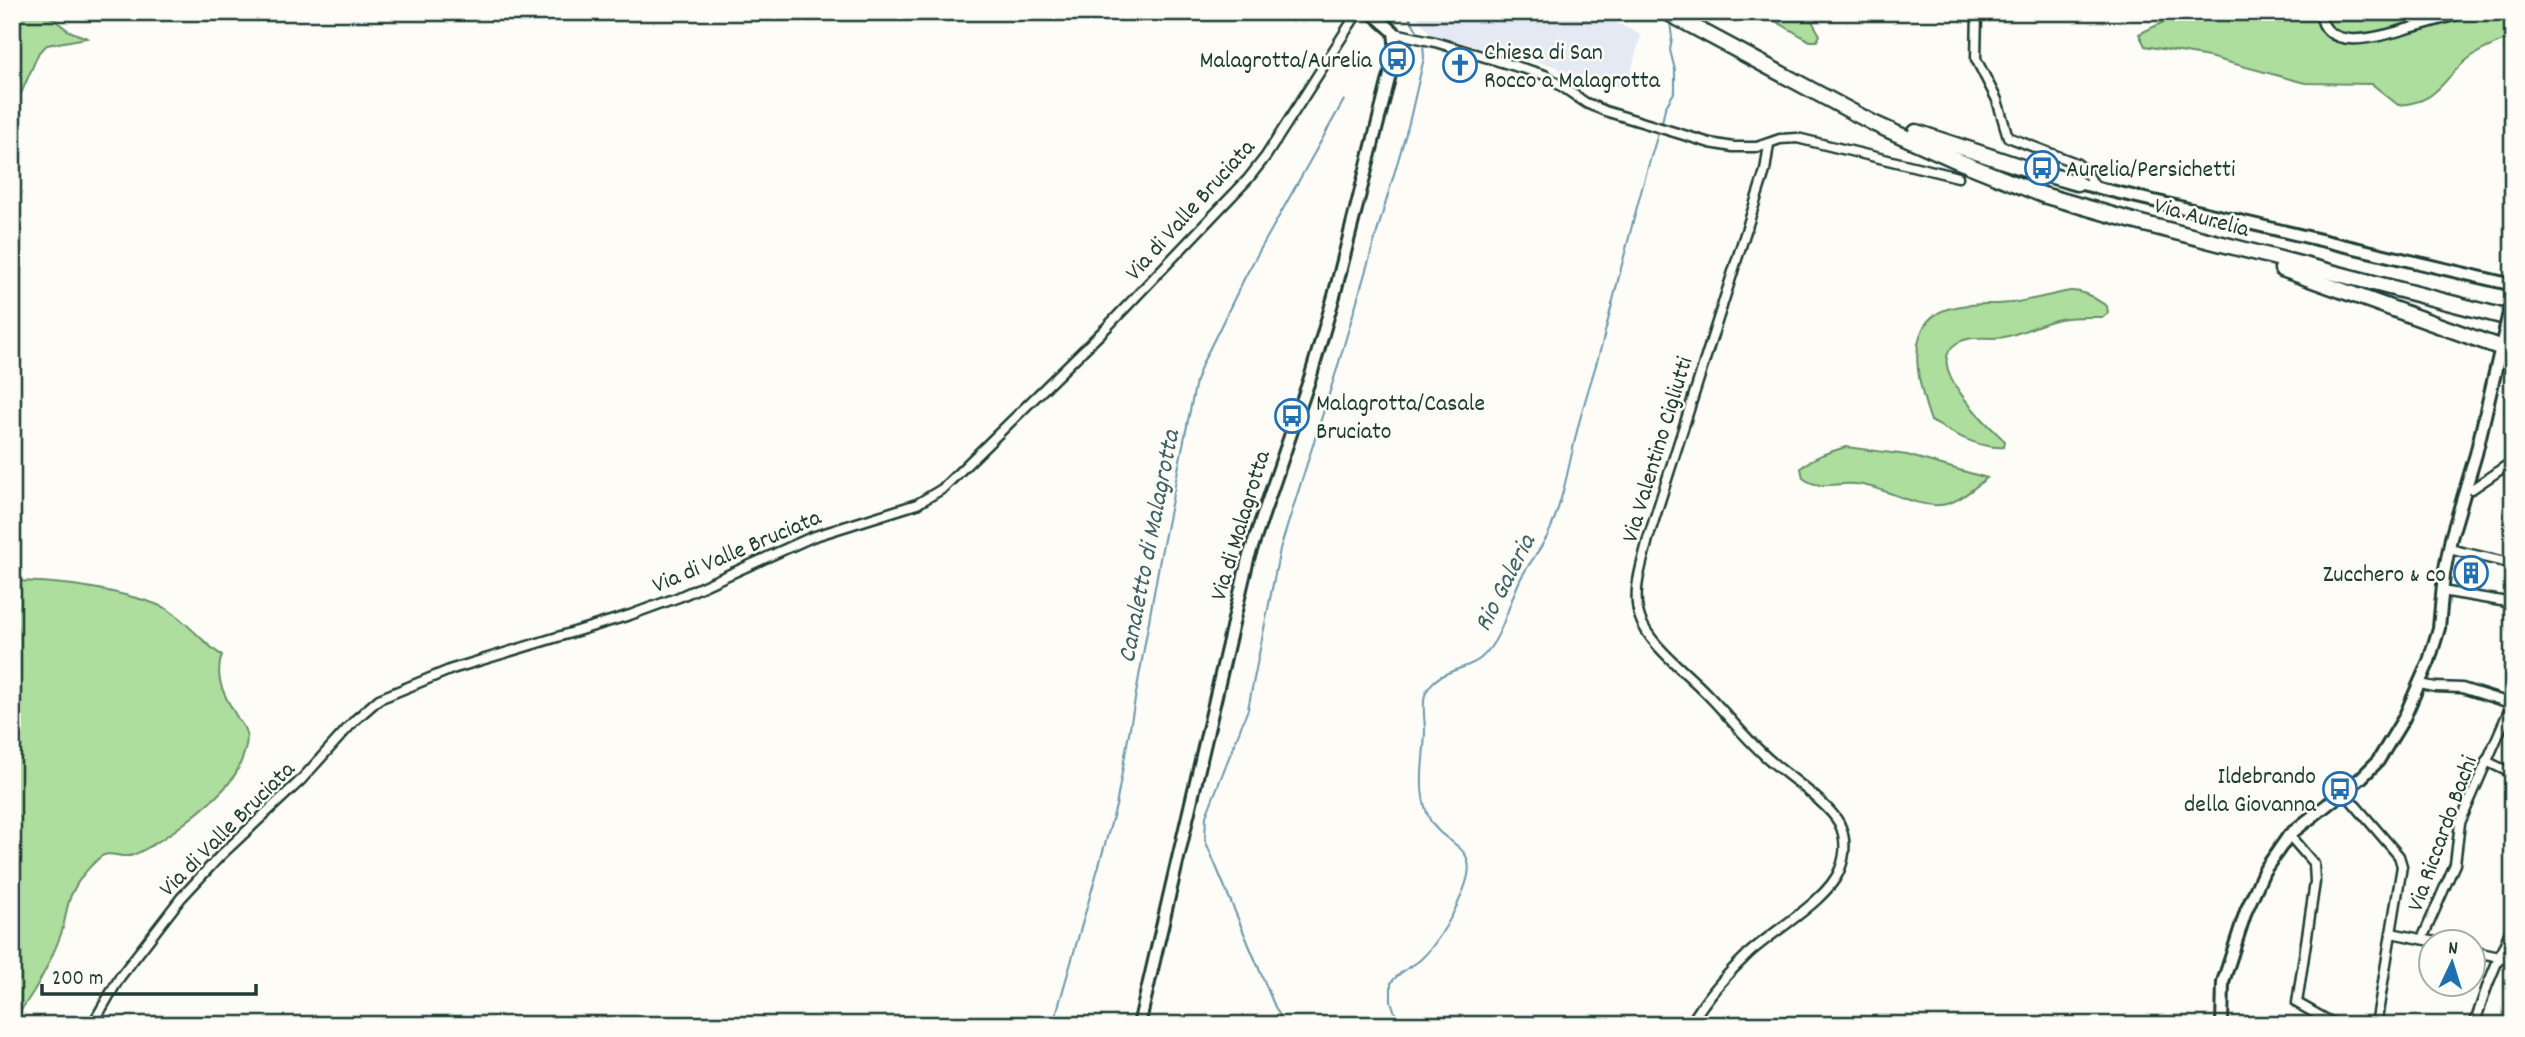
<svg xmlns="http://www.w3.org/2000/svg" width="2525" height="1037" font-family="Dekko,sans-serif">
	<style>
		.built { fill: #e4e9f3 }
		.green { fill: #adde9e; stroke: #668e69; stroke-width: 2 }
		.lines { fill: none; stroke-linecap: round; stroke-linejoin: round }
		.stream { stroke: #6a97ab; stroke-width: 2 }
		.street-casing { stroke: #1f3d34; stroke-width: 13 }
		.secondary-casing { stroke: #1f3d34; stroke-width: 16 }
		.highway-casing { stroke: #1f3d34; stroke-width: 19 }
		.street { stroke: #fdfcf7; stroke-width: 8 }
		.secondary { stroke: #fdfcf7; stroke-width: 10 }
		.highway { stroke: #fdfcf7; stroke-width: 14 }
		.secondary-bridge-casing { stroke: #1f3d34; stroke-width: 16; stroke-linecap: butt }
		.secondary-bridge { stroke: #fdfcf7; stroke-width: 10 }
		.labels { text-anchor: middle; stroke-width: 5; stroke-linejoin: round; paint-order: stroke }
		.poi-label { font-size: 24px; fill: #1f3d34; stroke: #fdfcf7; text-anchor: start }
		.street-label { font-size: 24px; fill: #1f3d34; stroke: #fdfcf7 }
		.water-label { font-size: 26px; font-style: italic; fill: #3e6266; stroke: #fdfcf7 }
	</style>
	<rect width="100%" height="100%" fill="#fdfcf7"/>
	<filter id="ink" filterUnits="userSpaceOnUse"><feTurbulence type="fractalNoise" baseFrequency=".0143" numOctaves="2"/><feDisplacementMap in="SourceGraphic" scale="14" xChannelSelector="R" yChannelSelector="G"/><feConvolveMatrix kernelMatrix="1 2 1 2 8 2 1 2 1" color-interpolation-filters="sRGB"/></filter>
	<g filter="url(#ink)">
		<!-- built -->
		<polygon class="built" points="1414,12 1595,12 1641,35 1626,89 1559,70 1559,67 1432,36"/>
		<!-- green -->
		<g class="green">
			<polygon points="18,12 44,12 69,31 87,38 47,45 39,52 16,105 12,168 12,26"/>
			<polygon points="1760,12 1811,12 1813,23 1820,35 1817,41 1810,41"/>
			<path d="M2184,12H2318C2319,21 2321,31 2329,35C2366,57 2440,17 2480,12C2491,11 2502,12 2513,12V37C2499,43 2480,49 2468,59C2440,81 2440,102 2398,105L2372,84L2305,83L2209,57L2145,46L2139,34Z"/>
			<polygon points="2324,12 2458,12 2355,37 2339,34 2325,22"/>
			<path d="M2070,291C2084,290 2095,299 2107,306L2108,313L2103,317C2089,317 2074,316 2060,319C2041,323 2023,333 2004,337C1988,340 1972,334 1957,343C1921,365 1988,425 2005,441L2004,447C1978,449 1953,433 1931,421C1918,384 1899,316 1956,307C1974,303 1993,305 2011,303C2031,300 2050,295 2070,291Z"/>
			<path d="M1846,447L1907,455L1987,478C1973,488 1958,504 1940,505C1911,507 1884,486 1855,484C1836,482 1819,491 1803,478L1801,468C1814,456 1829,452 1846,447Z"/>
			<path d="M12,581C56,582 87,585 129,596C143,600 158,603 170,611C186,621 210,650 222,655C213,680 226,698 238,719C241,723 245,728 246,733C249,744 242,759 238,769C226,796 160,844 133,855C121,860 109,848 98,859C88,868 78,880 72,893C66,905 66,920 61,934C50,964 32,997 12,1022Z"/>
		</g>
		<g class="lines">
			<!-- stream -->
			<g class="stream">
				<polyline points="1406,12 1420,35"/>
				<polyline points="1662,123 1665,108 1675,91 1675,70 1670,50 1672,38 1670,22"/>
				<polyline points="1053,1025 1116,806 1160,559 1196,381 1202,364 1246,275 1344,100"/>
				<polyline points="1285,1025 1275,1007 1205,840 1206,816 1248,709 1280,549 1337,369 1409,123 1424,58 1423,43"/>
				<path d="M1399,1025L1391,1001V983C1398,972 1410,968 1420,960C1439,943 1458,907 1466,883C1479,844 1444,846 1430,820C1416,792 1424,761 1425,732C1425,720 1422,706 1425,695C1435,668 1465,672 1481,658C1503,639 1508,603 1521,578C1530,561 1544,546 1551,528C1564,496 1569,464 1577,431C1584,402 1594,373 1602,344C1620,274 1636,203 1658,134"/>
			</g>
			<!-- street casing -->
			<g class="street-casing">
				<g id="street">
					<polyline points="1977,12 1976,59 1997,100 2008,137 2076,163 2085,170 2096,188"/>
					<path d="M2320,12C2325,56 2384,35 2410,28C2429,23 2449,17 2468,12"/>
					<polyline points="1395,33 1435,42 1545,75 1586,103 1605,111 1710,143 1733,147 1757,147 1780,139 1797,138 1958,177"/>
					<polyline points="2466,488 2472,489 2513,461"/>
					<polyline points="2449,549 2513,564"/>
					<polyline points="2442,591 2513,603"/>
					<polyline points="2420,684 2435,687 2462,688 2513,704"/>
					<polyline points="2486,761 2513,774"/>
					<polyline points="2344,792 2399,856 2402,866 2376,1025"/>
					<polyline points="2289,835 2314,864 2315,882 2297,1003 2336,1025"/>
					<polyline points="2391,933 2436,942"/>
					<polyline points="2422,939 2455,864 2460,823 2513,701"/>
					<polyline points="2472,951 2513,960"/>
					<polyline points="92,1025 120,977 181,898 220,856 301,780 355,720 379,699 452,669 630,615 679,597 812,537 917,504 942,489 1106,328 1248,179 1266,156 1358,12"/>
					<path d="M1690,1025C1705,999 1726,975 1747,955C1772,931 1829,900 1840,869C1846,854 1846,837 1839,823C1829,804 1789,777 1772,762C1747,741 1729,716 1706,693C1686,672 1649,645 1640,618C1631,592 1642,565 1648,539L1765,171L1769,144"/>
					<polyline points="2474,1025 2488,984 2513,924"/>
				</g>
			</g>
			<!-- secondary casing -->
			<g class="secondary-casing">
				<g id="secondary">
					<polyline points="2077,183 2513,285"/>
					<polyline points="1139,1025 1248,559 1311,375 1334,296 1396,51 1394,32 1371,12"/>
					<polyline points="2222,1025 2223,982 2246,911 2264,871 2289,835 2361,778 2378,761 2404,718 2429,661 2439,628 2444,574 2451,538 2476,454 2505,330"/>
				</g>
			</g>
			<!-- highway casing -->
			<g class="highway-casing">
				<g id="highway">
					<polyline points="1666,12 1875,124 1958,161 2043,195 2133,221 2513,319"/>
					<polyline points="1916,132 2028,169 2077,183"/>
					<polyline points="2282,269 2502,348"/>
				</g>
			</g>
			<!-- street -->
			<use href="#street" class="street"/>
			<!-- secondary -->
			<use href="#secondary" class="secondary"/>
			<!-- highway -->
			<use href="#highway" class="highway"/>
			<!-- secondary-bridge casing -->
			<g class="secondary-bridge-casing">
				<polyline id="secondary-bridge" points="2505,330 2513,295"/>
			</g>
			<!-- secondary-bridge -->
			<use href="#secondary-bridge" class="secondary-bridge"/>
		</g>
	</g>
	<!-- icons -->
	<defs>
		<g id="bus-ring" transform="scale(1.75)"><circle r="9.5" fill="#fdfcf7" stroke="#1f6fb2" stroke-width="1.5"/><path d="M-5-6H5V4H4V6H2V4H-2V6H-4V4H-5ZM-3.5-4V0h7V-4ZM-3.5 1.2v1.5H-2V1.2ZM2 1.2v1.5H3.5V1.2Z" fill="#1f6fb2"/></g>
		<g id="church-ring" transform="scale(1.75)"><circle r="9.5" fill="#fdfcf7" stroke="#1f6fb2" stroke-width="1.5"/><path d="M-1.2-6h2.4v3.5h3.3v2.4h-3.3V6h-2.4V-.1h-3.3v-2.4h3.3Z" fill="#1f6fb2"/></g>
		<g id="building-ring" transform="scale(1.75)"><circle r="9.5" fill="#fdfcf7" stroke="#1f6fb2" stroke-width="1.5"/><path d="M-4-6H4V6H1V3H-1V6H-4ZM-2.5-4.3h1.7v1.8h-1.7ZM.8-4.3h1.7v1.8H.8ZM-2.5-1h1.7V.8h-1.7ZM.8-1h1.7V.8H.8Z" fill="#1f6fb2"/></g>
	</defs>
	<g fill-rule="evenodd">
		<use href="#bus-ring" x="1397" y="59"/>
		<use href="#church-ring" x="1460" y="65"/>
		<use href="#bus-ring" x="2042" y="168"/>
		<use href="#bus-ring" x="1292" y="416"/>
		<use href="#building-ring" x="2471" y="573"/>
		<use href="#bus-ring" x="2340" y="789"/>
	</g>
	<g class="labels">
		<!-- poi labels -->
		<g class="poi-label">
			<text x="1484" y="59">Chiesa di San<tspan x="1484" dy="28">Rocco a Malagrotta</tspan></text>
			<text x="1372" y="67" text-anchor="end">Malagrotta/Aurelia</text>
			<text x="2066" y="176">Aurelia/Persichetti</text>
			<text x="1316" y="410">Malagrotta/Casale<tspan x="1316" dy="28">Bruciato</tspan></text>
			<text x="2446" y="581" text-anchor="end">Zucchero &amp; co</text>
			<text x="2316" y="783" text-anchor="end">Ildebrando<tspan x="2316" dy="28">della Giovanna</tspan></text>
		</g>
		<!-- street labels -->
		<g class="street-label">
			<text transform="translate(1189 209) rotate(-48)" y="8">Via di Valle Bruciata</text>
			<text transform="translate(2202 216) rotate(15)" y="8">Via Aurelia</text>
			<text transform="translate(1656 449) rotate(-73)" y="8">Via Valentino Cigliutti</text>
			<text transform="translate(1239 525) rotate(-73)" y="8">Via di Malagrotta</text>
			<text transform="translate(736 550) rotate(-23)" y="8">Via di Valle Bruciata</text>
			<text transform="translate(226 828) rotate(-45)" y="8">Via di Valle Bruciata</text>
			<text transform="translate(2441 833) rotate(-70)" y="8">Via Riccardo Bachi</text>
		</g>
		<!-- water labels -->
		<g class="water-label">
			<text transform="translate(1147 546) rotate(-79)" y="9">Canaletto di Malagrotta</text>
			<text transform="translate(1503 582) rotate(-63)" y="9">Rio Galeria</text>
		</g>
	</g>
	<!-- margin -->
	<rect width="2525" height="1037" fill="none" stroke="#fdfcf7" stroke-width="42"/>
	<rect x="21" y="21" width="2483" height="995" fill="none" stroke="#1f3d34" stroke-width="2.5" filter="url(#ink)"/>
	<!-- north arrow -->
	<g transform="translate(2452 963) rotate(4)"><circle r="33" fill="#fdfcf7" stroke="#a4b0a9" stroke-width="2"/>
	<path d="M0-5L12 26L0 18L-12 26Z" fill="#1f6fb2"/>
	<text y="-10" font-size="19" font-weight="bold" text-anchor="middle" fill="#1f3d34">N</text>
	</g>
	<!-- scale -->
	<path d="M42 984v10h214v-10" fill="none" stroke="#1f3d34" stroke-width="3.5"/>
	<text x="52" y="984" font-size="21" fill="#1f3d34" stroke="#fdfcf7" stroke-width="5" paint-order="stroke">200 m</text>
</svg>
